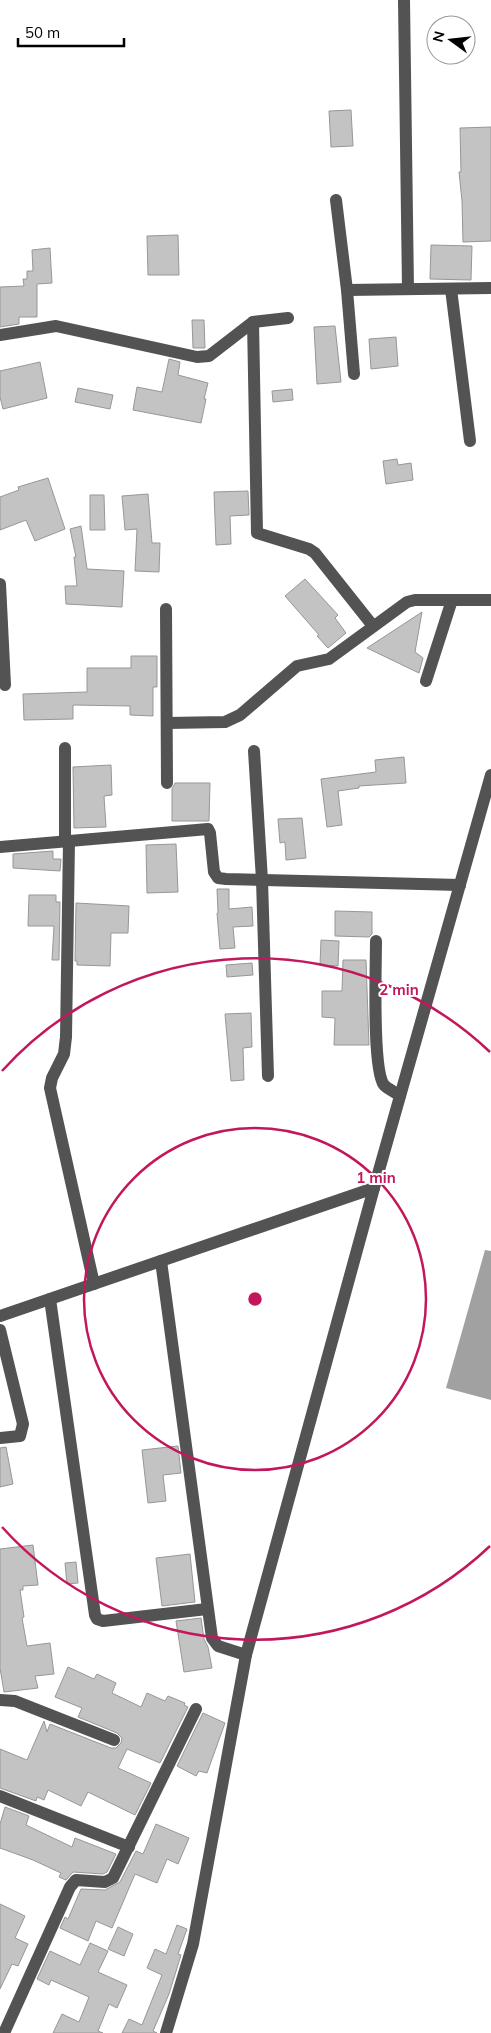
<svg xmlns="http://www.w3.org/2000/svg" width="491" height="2033" font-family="Mulish,sans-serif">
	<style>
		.water { fill: #a1a1a1 }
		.building { fill: #c3c3c3; stroke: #979797 }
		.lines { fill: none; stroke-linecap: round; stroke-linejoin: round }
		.minor { stroke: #535353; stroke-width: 12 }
		.ring { fill: none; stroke: #c2185b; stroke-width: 2.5 }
		.centre { fill: #c2185b; stroke: #fff; stroke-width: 2.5 }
		.ring-label { font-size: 15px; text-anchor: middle; font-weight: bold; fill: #c2185b; stroke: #fff; stroke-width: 4; stroke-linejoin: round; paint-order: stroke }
	</style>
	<rect width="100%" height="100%" fill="#fff"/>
	<!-- water -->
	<polygon class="water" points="485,1250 491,1251 491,1400 446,1388"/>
	<!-- building -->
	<g class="building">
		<polygon points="351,110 353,146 331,147 329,111"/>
		<polygon points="491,127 491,241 463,242 462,201 459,172 461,172 460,128"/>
		<polygon points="178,235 179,275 148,275 147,236"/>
		<polygon points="431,245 472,246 471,280 430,279"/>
		<polygon points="50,248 52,283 37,284 37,317 19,317 19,324 0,327 0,287 24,286 23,279 27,279 27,271 33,271 32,250"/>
		<polygon points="192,320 204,320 205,348 193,348"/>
		<polygon points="335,326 341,382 317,384 314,327"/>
		<polygon points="396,337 398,366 371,369 369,339"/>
		<polygon points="169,359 180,362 178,375 208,383 204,399 206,399 201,423 133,410 137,387 162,392"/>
		<polygon points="40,362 47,398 3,409 0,397 0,371"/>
		<polygon points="78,388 113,395 110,409 75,402"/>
		<polygon points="292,389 293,400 273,402 272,391"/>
		<polygon points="397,459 398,465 411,463 413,480 386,484 383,461"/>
		<polygon points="48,478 65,529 35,541 26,520 0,530 0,497 19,490 18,487"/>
		<polygon points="248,491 249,515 230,516 231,544 216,545 214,492"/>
		<polygon points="148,494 152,543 160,543 159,572 135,571 137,529 125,530 122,496"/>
		<polygon points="90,495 104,495 105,530 90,530"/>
		<polygon points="81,526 87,569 124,571 122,607 66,604 65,586 77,586 74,557 76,557 70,529"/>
		<polygon points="305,579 338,615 335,618 346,633 328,648 317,636 319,635 285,596"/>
		<polygon points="422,612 415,652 423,658 419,673 367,648"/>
		<polygon points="131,656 157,656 157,687 153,687 153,716 130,715 130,706 73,705 73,719 24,720 23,694 87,692 87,668 131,668"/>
		<polygon points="404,757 406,783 359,786 359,788 338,791 342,825 327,827 321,779 376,772 375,760"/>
		<polygon points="111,765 112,795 104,796 106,827 74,828 73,767"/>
		<polygon points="175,783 210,783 209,821 172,821 172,789"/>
		<polygon points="302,818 306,858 286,860 285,842 280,843 278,819"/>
		<polygon points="176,844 178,892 147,893 146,845"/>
		<polygon points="53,851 53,859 61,859 60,871 13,868 13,854"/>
		<polygon points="217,889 229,889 229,909 252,907 253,926 233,927 235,948 220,949 217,913 218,913"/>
		<polygon points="29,895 56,895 56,902 60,902 59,960 52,960 54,926 28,926"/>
		<polygon points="76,903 129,906 128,933 111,933 110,966 77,965 77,961 75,961"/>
		<polygon points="335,911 372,912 372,934 369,937 335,936"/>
		<polygon points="321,940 339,941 338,966 320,965"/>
		<polygon points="343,960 366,960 369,1045 334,1045 335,1018 322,1017 322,991 342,991"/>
		<polygon points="252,963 253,975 227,977 226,965"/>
		<polygon points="251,1013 252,1047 243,1048 244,1080 231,1081 225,1014"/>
		<polygon points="178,1446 181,1473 163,1475 166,1501 148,1503 142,1450"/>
		<polygon points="6,1447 13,1484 0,1487 0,1448"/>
		<polygon points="33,1545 38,1585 23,1586 23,1590 20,1590 24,1617 22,1618 27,1646 50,1643 54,1674 35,1676 38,1688 4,1692 0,1668 0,1549"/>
		<polygon points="190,1554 195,1602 162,1606 156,1558"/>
		<polygon points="76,1562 78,1583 67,1584 65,1563"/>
		<polygon points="201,1618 204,1639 208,1647 212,1668 184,1672 176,1621"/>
		<polygon points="68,1667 94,1679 97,1674 116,1683 112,1693 141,1707 147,1693 165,1701 168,1696 185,1703 184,1705 188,1707 160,1763 127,1749 118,1768 151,1783 135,1815 88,1792 81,1806 48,1790 44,1800 37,1797 36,1801 0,1788 0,1749 27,1760 44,1721 47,1732 50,1724 111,1748 116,1748 121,1743 122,1738 117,1733 78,1717 82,1708 55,1697"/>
		<polygon points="203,1713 225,1723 207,1773 199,1771 196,1776 177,1766"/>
		<polygon points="5,1807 29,1816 26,1825 72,1847 75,1838 116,1854 107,1872 103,1874 73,1872 66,1880 59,1877 61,1873 33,1860 0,1848 0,1824"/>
		<polygon points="156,1824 189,1838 178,1864 167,1859 157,1883 135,1874 112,1928 96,1921 88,1941 60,1928 65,1917 68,1919 81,1889 105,1890 120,1882 136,1851 143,1854"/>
		<polygon points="0,1904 25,1916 15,1938 28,1944 18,1966 12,1964 0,1989"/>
		<polygon points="177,1925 187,1929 178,1954 181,1955 169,1994 153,2031 157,2033 122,2033 129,2019 142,2025 162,1975 147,1968 155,1949 166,1954"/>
		<polygon points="118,1927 133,1934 124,1956 108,1949"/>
		<polygon points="90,1943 108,1951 98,1972 127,1985 117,2008 109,2004 98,2031 103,2033 53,2033 62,2014 79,2022 89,1997 51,1980 49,1985 37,1979 50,1951 80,1965"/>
	</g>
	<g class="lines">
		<!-- minor -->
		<g class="minor">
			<polyline points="404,0 408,289"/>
			<polyline points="336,200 347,290 354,374"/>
			<polyline points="451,289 470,441"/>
			<polyline points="347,290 491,288"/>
			<polyline points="253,322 257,533 309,549 315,553 373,626"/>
			<polyline points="0,335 56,326 197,357 209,356 253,322 288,318"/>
			<polyline points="0,584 5,685"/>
			<polyline points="166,609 167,783"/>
			<polyline points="426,681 452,600"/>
			<polyline points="167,723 225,722 240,715 297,666 329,659 407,602 415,600 491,600"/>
			<polyline points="254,751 262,880 268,1076"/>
			<polyline points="65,841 65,748"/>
			<polyline points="69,841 66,1037 64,1054 52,1078 50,1088 94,1284"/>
			<polyline points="0,847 208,829 210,833 214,872 218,878 226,879 460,885"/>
			<path d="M376,941C376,966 372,1069 384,1085C388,1089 395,1092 400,1096"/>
			<polyline points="161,1261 212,1638 218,1646 246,1655"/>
			<polyline points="50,1299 95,1615 97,1619 103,1621 207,1609"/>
			<polyline points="0,1316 374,1188"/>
			<polyline points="0,1330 23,1424 20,1436 0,1438"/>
			<polyline points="0,1700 15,1701 114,1740"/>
			<polyline points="0,1796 129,1847"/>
			<polyline points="4,2033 70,1887 76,1880 105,1882 113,1878 196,1709"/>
			<polyline points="166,2033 193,1944 246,1655 374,1188 491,775"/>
		</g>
	</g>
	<!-- distance rings -->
	<g class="ring">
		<circle cx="255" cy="1299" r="171"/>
		<path d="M490 1546A341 341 0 0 1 2 1527M2 1071A341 341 0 0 1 490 1052"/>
	</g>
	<circle cx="255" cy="1299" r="8" class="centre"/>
	<g class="ring-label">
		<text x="399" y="995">2 min</text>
		<text x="376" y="1183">1 min</text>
	</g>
	<!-- north arrow -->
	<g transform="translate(451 40) rotate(285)"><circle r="24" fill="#ffffff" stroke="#999999"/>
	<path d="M0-4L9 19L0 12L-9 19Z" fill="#000000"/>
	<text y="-8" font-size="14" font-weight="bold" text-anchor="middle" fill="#000000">N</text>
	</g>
	<!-- scale -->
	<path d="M18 38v8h106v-8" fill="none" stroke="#000000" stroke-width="2.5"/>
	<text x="25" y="38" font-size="15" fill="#000000" stroke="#ffffff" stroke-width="4" paint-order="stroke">50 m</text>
</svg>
